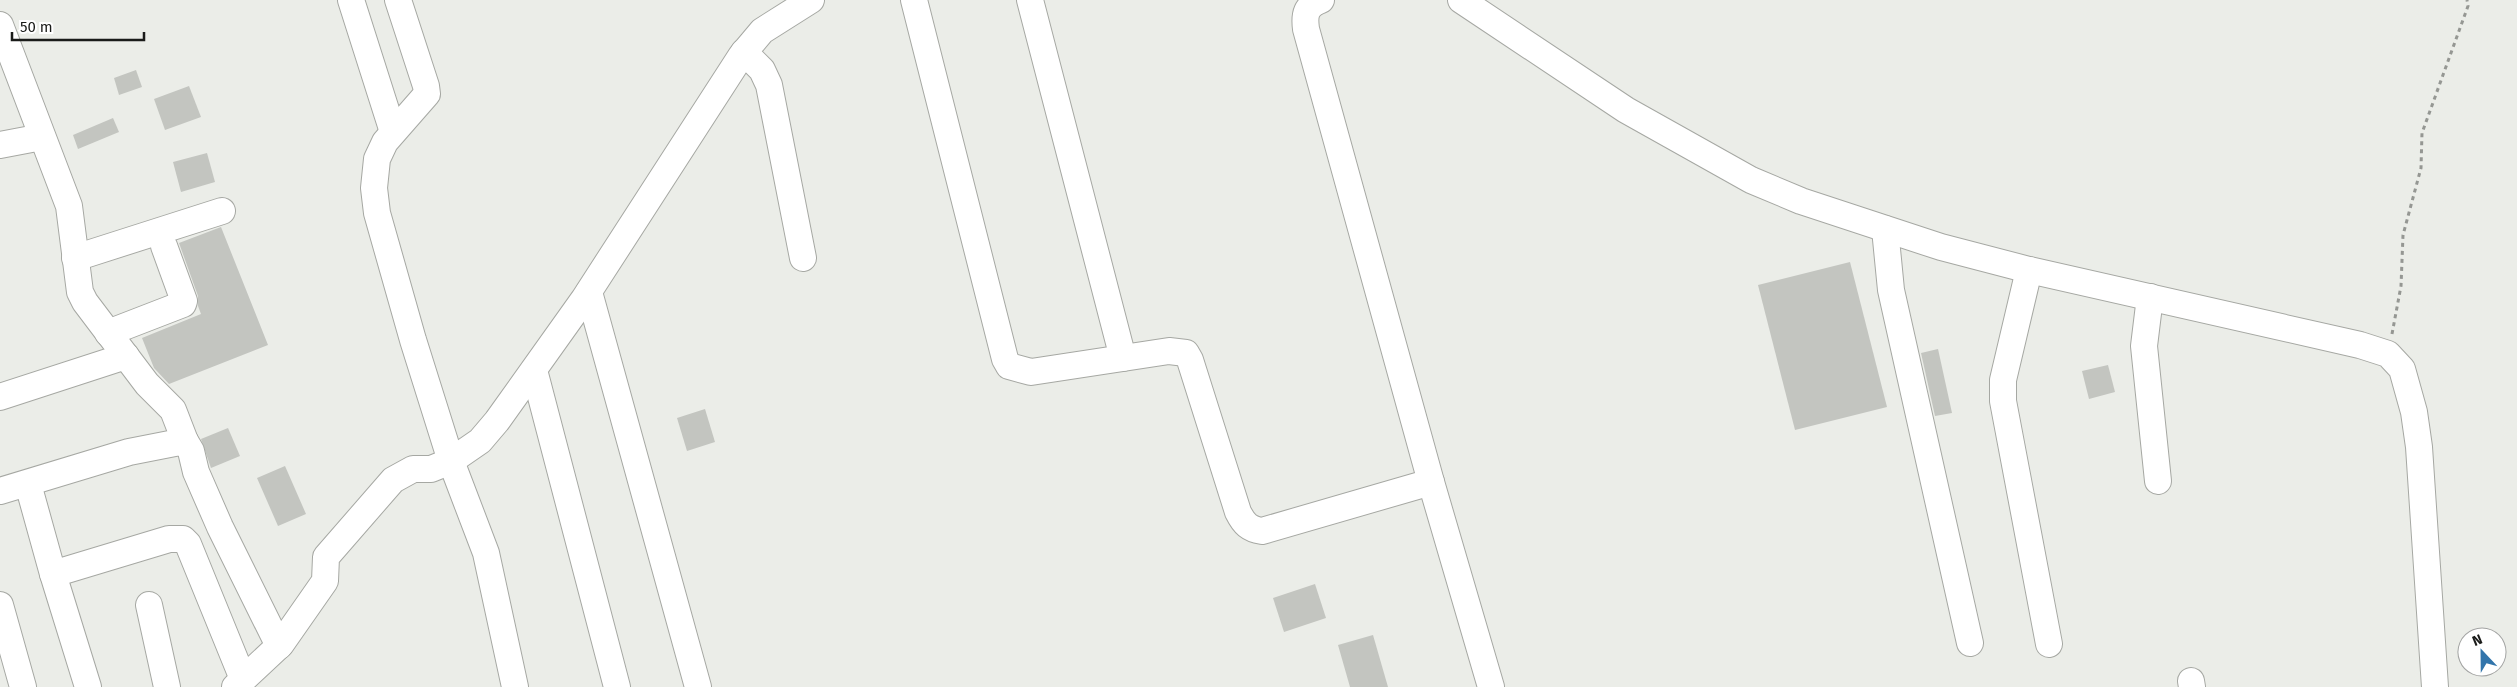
<svg xmlns="http://www.w3.org/2000/svg" width="2517" height="687" font-family="'Fira Sans',sans-serif">
	<style>
		.building { fill: #c3c5c0 }
		.lines { fill: none; stroke-linecap: round; stroke-linejoin: round }
		.minor-casing { stroke: #a6a8a3; stroke-width: 28 }
		.path { stroke: #959793; stroke-width: 3; stroke-dasharray: 4 4; stroke-linecap: butt }
		.minor { stroke: #fff; stroke-width: 26 }
	</style>
	<rect width="100%" height="100%" fill="#ebede8"/>
	<!-- building -->
	<g class="building">
		<polygon points="136,70 142,87 119,95 114,78"/>
		<polygon points="189,86 201,117 165,130 154,99"/>
		<polygon points="113,118 119,132 78,149 73,135"/>
		<polygon points="207,153 215,182 181,192 173,162"/>
		<polygon points="221,227 268,345 169,384 154,368 142,338 201,314 198,306 198,296 179,243"/>
		<polygon points="1850,262 1887,407 1795,430 1758,285"/>
		<polygon points="1938,349 1952,413 1935,416 1921,353"/>
		<polygon points="2108,365 2115,392 2089,399 2082,371"/>
		<polygon points="705,409 715,442 687,451 677,418"/>
		<polygon points="228,428 240,456 211,468 201,439"/>
		<polygon points="285,466 306,514 278,526 257,478"/>
		<polygon points="1315,584 1326,618 1284,632 1273,598"/>
		<polygon points="1373,635 1388,687 1350,687 1338,645"/>
	</g>
	<g class="lines">
		<!-- minor casing -->
		<g class="minor-casing">
			<g id="minor">
				<polyline points="351,0 393,132"/>
				<polyline points="398,0 426,86 427,94 385,142 377,159 374,188 377,213 413,340 451,461 486,553 515,687"/>
				<path d="M914,0L1005,359L1009,366L1031,372L1169,351L1186,353L1190,360L1238,512C1244,524 1249,529 1262,531L1431,482"/>
				<polyline points="1030,0 1123,358"/>
				<path d="M1321,0C1306,6 1304,14 1306,29L1431,482L1491,687"/>
				<polyline points="1461,0 1626,110 1751,180 1801,201 1941,247 2029,270 2360,345 2388,354 2402,369 2414,412 2419,447 2435,687"/>
				<polyline points="0,25 69,206 80,292 85,302 147,384 173,410 185,441"/>
				<polyline points="744,52 762,70 769,85 803,258"/>
				<polyline points="0,145 42,137"/>
				<polyline points="1885,229 1891,290 1970,643"/>
				<polyline points="75,258 222,211"/>
				<polyline points="2029,270 2003,380 2003,401 2049,644"/>
				<polyline points="589,292 698,687"/>
				<polyline points="2150,297 2144,346 2158,481"/>
				<polyline points="108,333 183,304 184,301 164,246"/>
				<polyline points="534,370 617,687"/>
				<polyline points="0,397 126,356"/>
				<polyline points="28,484 53,574 88,687"/>
				<polyline points="0,491 129,452 185,441 191,451 196,472 220,527 279,646"/>
				<polyline points="53,574 169,539 183,539 188,544 243,679"/>
				<polyline points="0,605 23,687"/>
				<polyline points="149,605 167,687"/>
				<polyline points="2191,681 2192,687"/>
				<polyline points="235,687 281,644 325,581 326,557 393,480 413,469 431,469 451,461 480,441 497,421 584,299 741,56 762,31 811,0"/>
			</g>
		</g>
		<!-- path -->
		<polyline class="path" points="2392,334 2401,286 2403,235 2421,168 2422,133 2468,6 2467,0"/>
		<!-- minor -->
		<use href="#minor" class="minor"/>
	</g>
	<!-- north arrow -->
	<g transform="translate(2482 652) rotate(338)"><circle r="24" fill="#ffffff" stroke="#a3a4a3"/>
	<path d="M0-4L9 19L0 12L-9 19Z" fill="#3275ab"/>
	<text y="-8" font-size="14" font-weight="bold" text-anchor="middle" fill="#1a1b19">N</text>
	</g>
	<!-- scale -->
	<path d="M12 32v8h132v-8" fill="none" stroke="#1a1b19" stroke-width="2.5"/>
	<text x="20" y="32" font-size="15" fill="#1a1b19" stroke="#ffffff" stroke-width="4" paint-order="stroke">50 m</text>
</svg>
